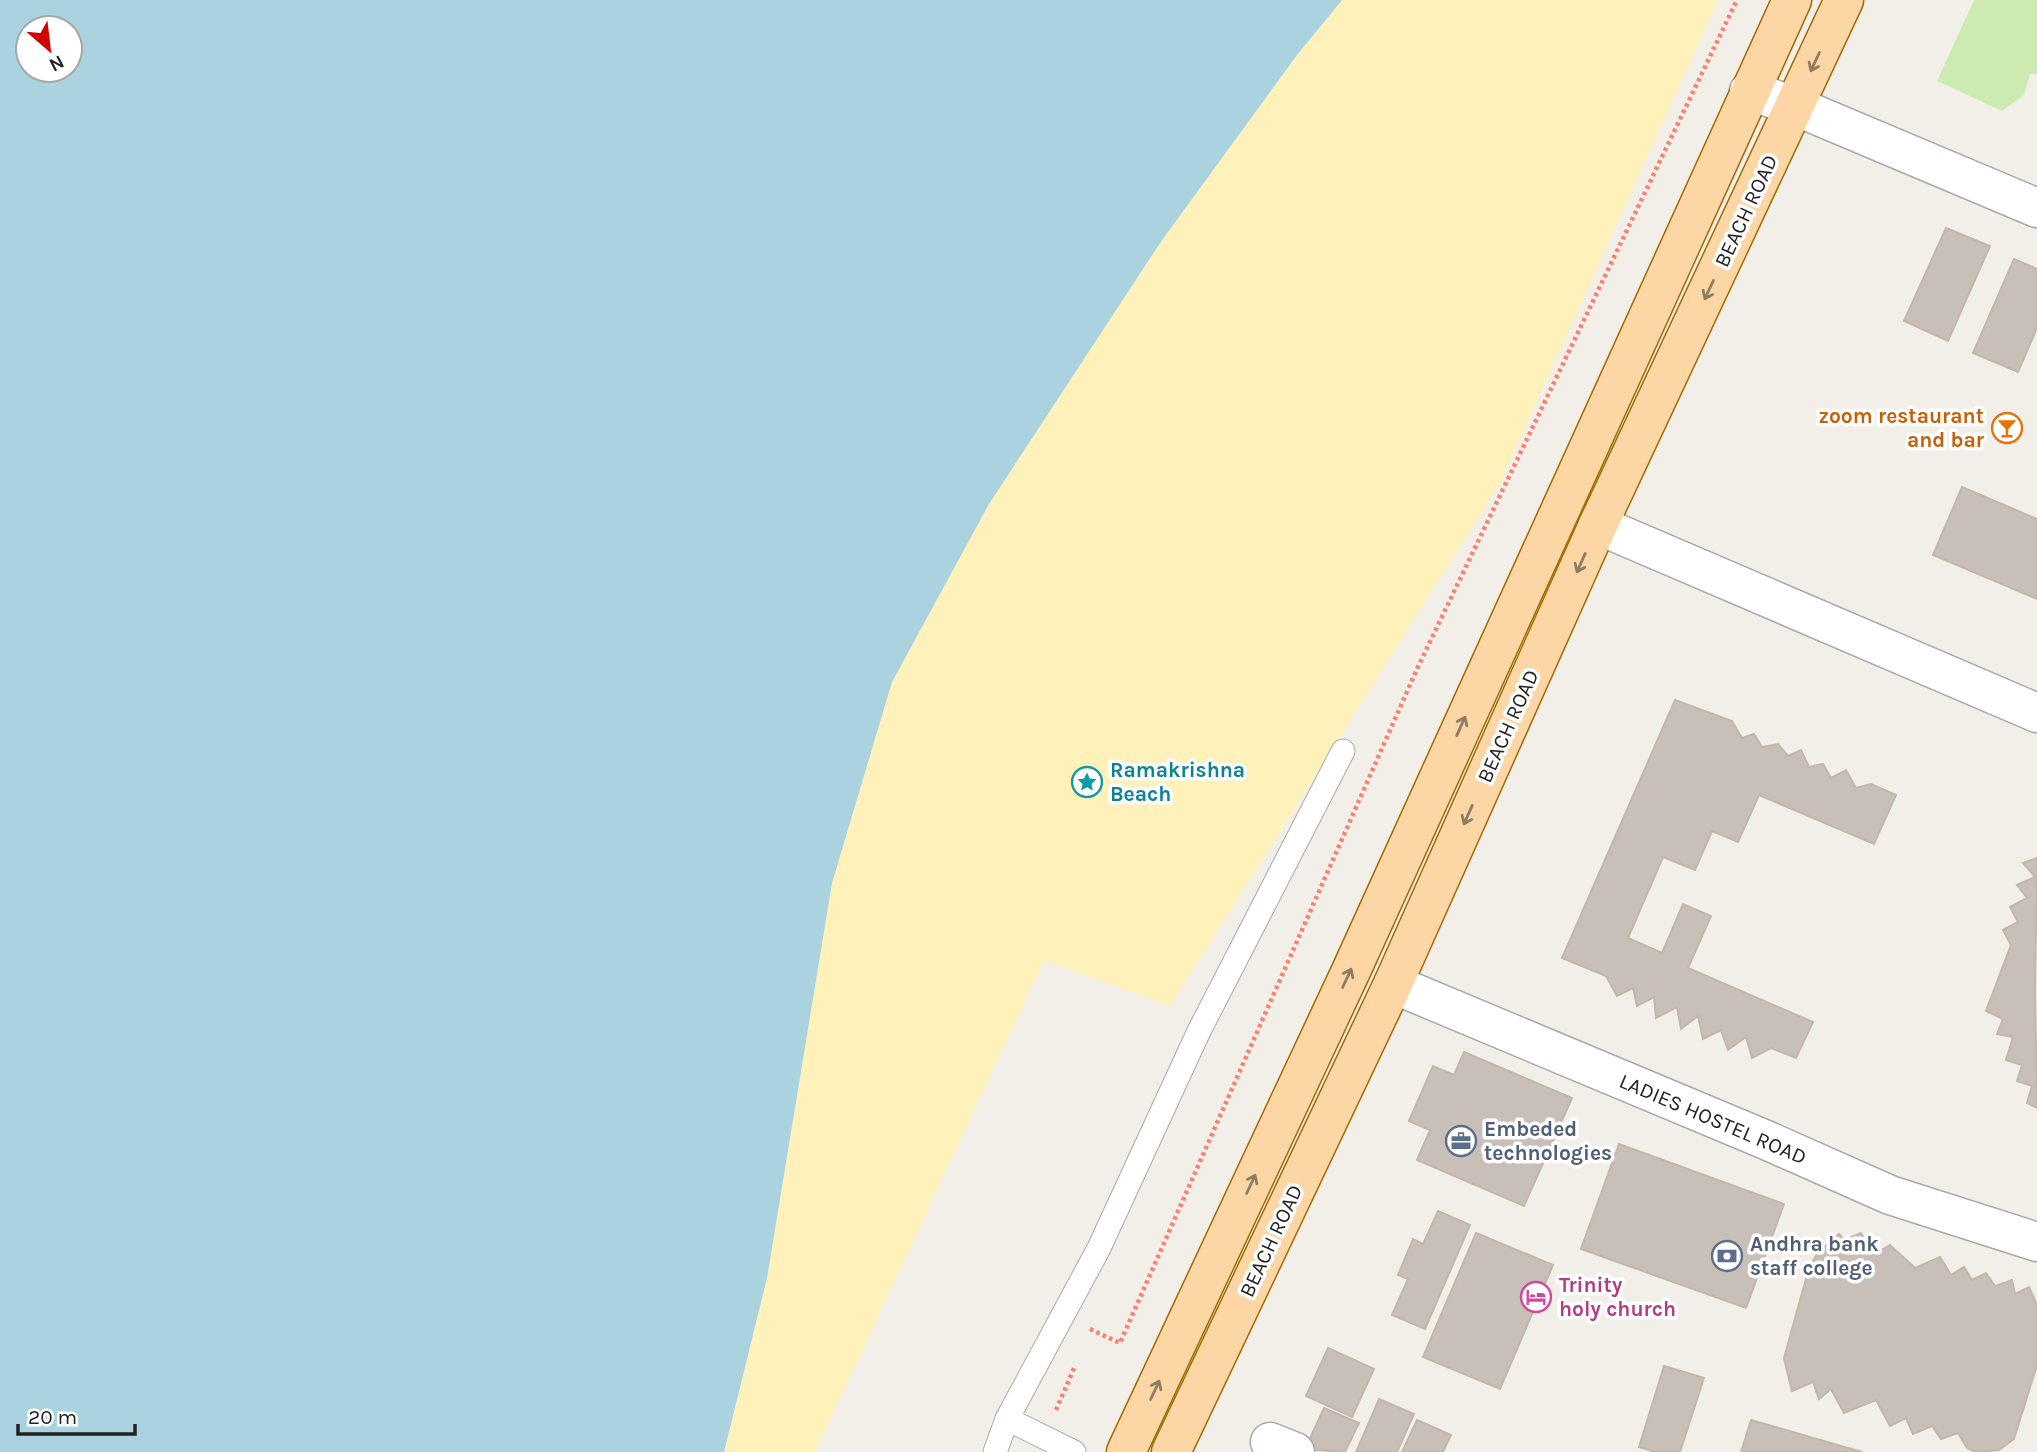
<svg xmlns="http://www.w3.org/2000/svg" width="2037" height="1452" font-family="Karla,sans-serif">
	<style>
		.grass { fill: #cdebb0 }
		.sand { fill: #fff1ba }
		.water { fill: #aad3df; fill-rule: evenodd }
		.building { fill: #c7bfb8; stroke: #c4b6ab; stroke-width: 2 }
		.lines { fill: none; stroke-linecap: round; stroke-linejoin: round }
		.service-casing { stroke: #a9a9a9; stroke-width: 25 }
		.minor-casing { stroke: #a9a9a9; stroke-width: 41 }
		.primary-casing { stroke: #a06b00; stroke-width: 41 }
		.path { stroke: #fa8072; stroke-width: 4.5; stroke-dasharray: 3.5 3.5; stroke-linecap: butt }
		.service { stroke: #fff; stroke-width: 23 }
		.minor { stroke: #fff; stroke-width: 38 }
		.primary { stroke: #fcd6a4; stroke-width: 38 }
		.oneway { stroke: #8f7c63 }
		.labels { text-anchor: middle; stroke-width: 7; stroke-linejoin: round; paint-order: stroke }
		.street-label { font-size: 21px; fill: #222; stroke: #fff }
		.food-label { font-size: 21px; font-weight: bold; fill: #c56008; stroke: #fff; text-anchor: end }
		.culture-label { font-size: 21px; font-weight: bold; fill: #0d838f; stroke: #fff; text-anchor: start }
		.service-label { font-size: 21px; font-weight: bold; fill: #4e5e75; stroke: #fff; text-anchor: start }
		.hotel-label { font-size: 21px; font-weight: bold; fill: #b23c85; stroke: #fff; text-anchor: start }
	</style>
	<rect width="100%" height="100%" fill="#f2efe9"/>
	<!-- grass -->
	<polygon class="grass" points="1974,0 2037,0 2037,74 2030,74 2024,95 2002,111 1937,81"/>
	<!-- sand -->
	<polygon class="sand" points="1342,0 1718,0 1500,483 1170,1006 1044,960 815,1452 724,1452 767,1278 832,883 892,682 989,504 1160,243 1297,55"/>
	<!-- water -->
	<path class="water" d="M0,0H1342L1297,55L1160,243L989,504L892,682L832,883L767,1278L724,1452H0ZM28,28H70V70H28Z"/>
	<!-- building -->
	<g class="building">
		<polygon points="1946,228 1990,246 1948,341 1904,321"/>
		<polygon points="2014,259 2037,269 2037,328 2018,372 1973,353"/>
		<polygon points="1962,487 2037,519 2037,599 1933,555"/>
		<polygon points="1675,700 1732,721 1742,738 1754,734 1762,747 1778,744 1788,756 1801,750 1809,767 1823,764 1831,778 1846,770 1856,788 1871,784 1896,795 1874,844 1759,795 1738,842 1712,831 1695,870 1663,857 1628,938 1662,953 1683,904 1711,916 1688,968 1813,1022 1796,1058 1771,1048 1752,1058 1746,1037 1728,1050 1721,1030 1703,1039 1698,1016 1681,1029 1677,1007 1656,1018 1654,997 1637,1006 1633,988 1617,996 1606,976 1562,958"/>
		<polygon points="2037,858 2035,991 2037,1108 2027,1103 2032,1086 2017,1081 2022,1065 2006,1060 2013,1037 1997,1034 2003,1019 1986,1011 2011,945 2003,930 2018,922 2010,907 2027,898 2017,885 2035,877 2023,863"/>
		<polygon points="1464,1052 1572,1098 1524,1206 1417,1160 1430,1130 1409,1121 1433,1066 1454,1075"/>
		<polygon points="1619,1144 1784,1204 1746,1308 1581,1249"/>
		<polygon points="1438,1211 1470,1225 1425,1329 1392,1315 1408,1279 1398,1275 1413,1239 1423,1244"/>
		<polygon points="1476,1233 1553,1265 1500,1389 1423,1357"/>
		<polygon points="1861,1233 1873,1255 1890,1245 1915,1268 1940,1257 1951,1275 1964,1267 1972,1280 1986,1273 1995,1286 2012,1280 2015,1294 2029,1287 2037,1305 2037,1365 2014,1439 1999,1450 1976,1452 1967,1448 1958,1433 1941,1439 1932,1426 1913,1434 1906,1418 1890,1426 1876,1400 1844,1413 1831,1389 1819,1399 1813,1382 1792,1391 1784,1358 1809,1268 1818,1252 1839,1234 1845,1240"/>
		<polygon points="1328,1348 1374,1369 1352,1417 1306,1396"/>
		<polygon points="1664,1366 1704,1378 1680,1452 1655,1452 1639,1447"/>
		<polygon points="1379,1399 1414,1414 1397,1452 1356,1452"/>
		<polygon points="1324,1408 1359,1423 1345,1452 1305,1449"/>
		<polygon points="1417,1420 1451,1435 1443,1452 1402,1452"/>
		<polygon points="1751,1420 1862,1452 1741,1452"/>
	</g>
	<g class="lines">
		<!-- service casing -->
		<g class="service-casing">
			<g id="service">
				<polyline points="1007,1419 1099,1248 1199,1031 1343,751"/>
				<polyline points="995,1452 1007,1419 1074,1452"/>
			</g>
		</g>
		<!-- minor casing -->
		<g class="minor-casing">
			<g id="minor">
				<polyline points="1749,91 1795,106 2037,208"/>
				<polyline points="1598,525 2037,713"/>
				<polyline points="1393,984 1766,1140 1890,1195 2037,1242"/>
				<polyline points="1270,1442 1295,1452"/>
			</g>
		</g>
		<!-- primary casing -->
		<g class="primary-casing">
			<g id="primary">
				<polyline points="1126,1452 1351,971 1792,0"/>
				<polyline points="1171,1452 1393,984 1598,525 1844,0"/>
			</g>
		</g>
		<!-- path -->
		<g class="path">
			<polyline points="1090,1329 1120,1343 1417,669 1737,0"/>
			<polyline points="1056,1410 1075,1366"/>
		</g>
		<!-- service -->
		<use href="#service" class="service"/>
		<!-- minor -->
		<use href="#minor" class="minor"/>
		<!-- primary -->
		<use href="#primary" class="primary"/>
	</g>
	<!-- one-way arrows -->
	<defs><path id="oneway-shaft" d="M-6 0H5M1.5-3L5.5 0L1.5 3" fill="none" stroke-width="1.6" stroke-linecap="round" stroke-linejoin="round" transform="scale(1.75)"/></defs>
	<g class="oneway">
		<use href="#oneway-shaft" transform="translate(1815 62) rotate(115)"/>
		<use href="#oneway-shaft" transform="translate(1709 290) rotate(115)"/>
		<use href="#oneway-shaft" transform="translate(1581 563) rotate(114)"/>
		<use href="#oneway-shaft" transform="translate(1461 726) rotate(-66)"/>
		<use href="#oneway-shaft" transform="translate(1468 815) rotate(114)"/>
		<use href="#oneway-shaft" transform="translate(1347 978) rotate(-65)"/>
		<use href="#oneway-shaft" transform="translate(1251 1184) rotate(-65)"/>
		<use href="#oneway-shaft" transform="translate(1155 1390) rotate(-65)"/>
	</g>
	<!-- icons -->
	<defs>
		<g id="bar-ring" transform="scale(1.575)"><circle r="9.5" fill="#fff" stroke="#e8710a" stroke-width="1.5"/><path d="M-6-5H6L.8 .8V4.5H3.5V6h-7V4.5H-.8V.8Z" fill="#e8710a"/></g>
		<g id="sight-ring" transform="scale(1.575)"><circle r="9.5" fill="#fff" stroke="#0f9aa8" stroke-width="1.5"/><path d="M0-6L1.8-2.2L6-1.7L2.9 1.2L3.7 5.4L0 3.3L-3.7 5.4L-2.9 1.2L-6-1.7L-1.8-2.2Z" fill="#0f9aa8"/></g>
		<g id="office-ring" transform="scale(1.575)"><circle r="9.5" fill="#fff" stroke="#5c6f8a" stroke-width="1.5"/><path d="M-6-3h4V-5.5h4V-3h4V5H-6ZM-1-4.5V-3h2v-1.5ZM-6 0V1H6V0Z" fill="#5c6f8a"/></g>
		<g id="bank-ring" transform="scale(1.575)"><circle r="9.5" fill="#fff" stroke="#5c6f8a" stroke-width="1.5"/><path d="M-6-4H6V4H-6ZM0-2.3a2.3 2.3 0 1 0 0 4.6a2.3 2.3 0 1 0 0-4.6Z" fill="#5c6f8a"/></g>
		<g id="hotel-ring" transform="scale(1.575)"><circle r="9.5" fill="#fff" stroke="#d1479c" stroke-width="1.5"/><path d="M-6-4.5h1.5V1H6V5H4.5V3h-9V5H-6ZM-4 0a1.8 1.8 0 1 1 3.6 0ZM.5 0V-2.5h3Q6-2.5 6 0Z" fill="#d1479c"/></g>
	</defs>
	<g fill-rule="evenodd">
		<use href="#bar-ring" x="2007" y="428"/>
		<use href="#sight-ring" x="1087" y="782"/>
		<use href="#office-ring" x="1461" y="1141"/>
		<use href="#bank-ring" x="1727" y="1256"/>
		<use href="#hotel-ring" x="1536" y="1297"/>
	</g>
	<g class="labels">
		<!-- street labels -->
		<g class="street-label">
			<text transform="translate(1746 211) rotate(-65)" y="7">BEACH ROAD</text>
			<text transform="translate(1508 726) rotate(-66)" y="7">BEACH ROAD</text>
			<text transform="translate(1713 1119) rotate(23)" y="7">LADIES HOSTEL ROAD</text>
			<text transform="translate(1271 1241) rotate(-65)" y="7">BEACH ROAD</text>
		</g>
		<!-- food labels -->
		<g class="food-label">
			<text x="1984" y="423">zoom restaurant<tspan x="1984" dy="24">and bar</tspan></text>
		</g>
		<!-- culture labels -->
		<g class="culture-label">
			<text x="1110" y="777">Ramakrishna<tspan x="1110" dy="24">Beach</tspan></text>
		</g>
		<!-- service labels -->
		<g class="service-label">
			<text x="1484" y="1136">Embeded<tspan x="1484" dy="24">technologies</tspan></text>
			<text x="1750" y="1251">Andhra bank<tspan x="1750" dy="24">staff college</tspan></text>
		</g>
		<!-- hotel labels -->
		<g class="hotel-label">
			<text x="1559" y="1292">Trinity<tspan x="1559" dy="24">holy church</tspan></text>
		</g>
	</g>
	<!-- north arrow -->
	<g transform="translate(49 49) rotate(152)"><circle r="33" fill="#ffffff" stroke="#a7a7a7" stroke-width="2"/>
	<path d="M0-5L12 26L0 18L-12 26Z" fill="#d40000"/>
	<text y="-10" font-size="19" font-weight="bold" text-anchor="middle" fill="#222222">N</text>
	</g>
	<!-- scale -->
	<path d="M18 1424v10h117v-10" fill="none" stroke="#222222" stroke-width="3.5"/>
	<text x="28" y="1424" font-size="21" fill="#222222" stroke="#ffffff" stroke-width="5" paint-order="stroke">20 m</text>
</svg>
